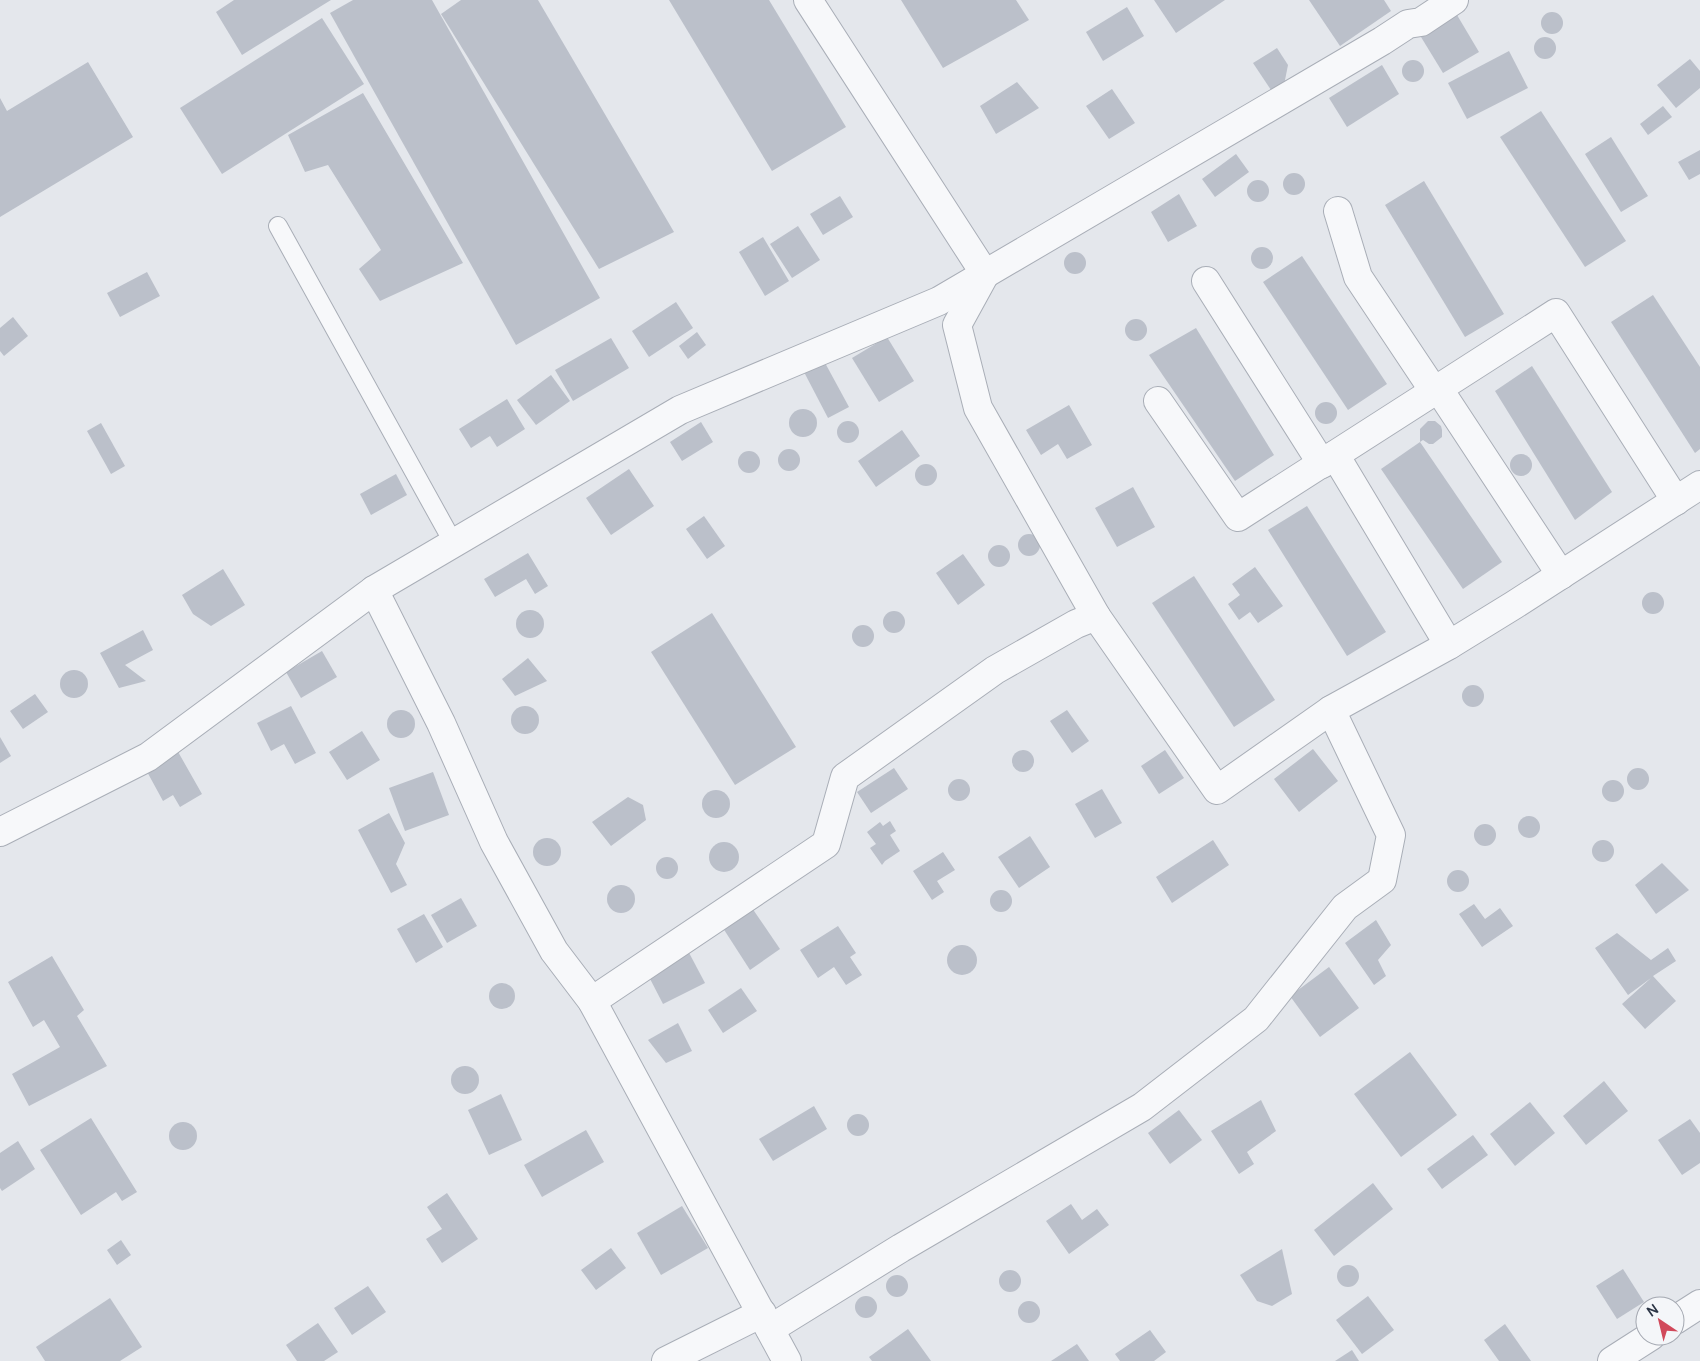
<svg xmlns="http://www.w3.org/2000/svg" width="1700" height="1361" font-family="Manrope,sans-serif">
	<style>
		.building { fill: #bbc0ca }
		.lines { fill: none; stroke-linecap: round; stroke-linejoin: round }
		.lane-casing { stroke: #a9aeb7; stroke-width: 20 }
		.street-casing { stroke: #a9aeb7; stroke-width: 30 }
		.lane { stroke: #f7f8fa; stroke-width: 18 }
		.street { stroke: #f7f8fa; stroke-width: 28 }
	</style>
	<rect width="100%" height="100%" fill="#e4e7ec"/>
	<!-- building -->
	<g class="building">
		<polygon points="234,0 331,0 242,55 216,12"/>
		<polygon points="353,0 432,0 600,298 516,345 330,13"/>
		<polygon points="461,0 538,0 674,232 599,269 441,14"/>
		<polygon points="669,0 769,0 846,127 772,171"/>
		<polygon points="901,0 1016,0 1029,20 943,68"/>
		<polygon points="1154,0 1225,0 1176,33"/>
		<polygon points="1309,0 1384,0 1391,11 1340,46"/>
		<polygon points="1127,7 1144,36 1103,61 1086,32"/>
		<circle cx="1552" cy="23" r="11"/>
		<polygon points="1457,15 1479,52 1443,73 1421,37"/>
		<polygon points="322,18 364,84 222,174 180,108"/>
		<circle cx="1545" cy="48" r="11"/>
		<polygon points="1277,48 1288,65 1284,85 1271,90 1253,63"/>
		<polygon points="1509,51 1528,88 1467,119 1448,83"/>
		<polygon points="1690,59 1700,71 1700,88 1676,108 1657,85"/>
		<circle cx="1413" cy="71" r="11"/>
		<polygon points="88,62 133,137 0,217 0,98 7,111"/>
		<polygon points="1382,65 1399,94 1347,127 1329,98"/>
		<polygon points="1017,82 1039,108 996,134 980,106"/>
		<polygon points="1112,89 1135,123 1109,139 1086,106"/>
		<polygon points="363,93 463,263 380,301 359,269 381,250 328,165 305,172 288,135"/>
		<polygon points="1663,106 1672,117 1648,135 1640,124"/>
		<polygon points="1541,111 1626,241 1585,267 1500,137"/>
		<polygon points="1611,137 1648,196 1621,212 1585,154"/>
		<polygon points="1700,150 1700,174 1689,180 1678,162"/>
		<polygon points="1236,154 1249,172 1215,197 1202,179"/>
		<circle cx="1294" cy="184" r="11"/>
		<circle cx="1258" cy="191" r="11"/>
		<polygon points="1424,181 1504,314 1465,337 1385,205"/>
		<polygon points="1179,194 1197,226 1168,242 1151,212"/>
		<polygon points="840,196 853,217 823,235 810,214"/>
		<polygon points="798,226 820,260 792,278 770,244"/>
		<polygon points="763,237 789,281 765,296 739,252"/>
		<circle cx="1262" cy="258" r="11"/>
		<circle cx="1075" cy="263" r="11"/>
		<polygon points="1302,256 1387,384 1348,410 1263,282"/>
		<polygon points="147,272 160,296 120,317 107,293"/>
		<polygon points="1653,295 1700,367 1700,449 1695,453 1611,322"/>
		<polygon points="676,302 693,328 649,357 632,331"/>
		<polygon points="13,317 28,336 4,356 0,351 0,328"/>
		<circle cx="1136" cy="330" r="11"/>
		<polygon points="1196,328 1274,455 1235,481 1149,355"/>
		<polygon points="697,332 706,345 688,359 679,346"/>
		<polygon points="887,337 914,381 879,402 852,358"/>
		<polygon points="611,338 629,368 573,401 555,370"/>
		<polygon points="824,361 849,407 828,418 804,372"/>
		<polygon points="1532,366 1612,492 1575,520 1495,391"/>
		<polygon points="551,375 570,401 536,425 517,400"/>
		<polygon points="507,399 525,429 497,447 490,436 471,448 459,429"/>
		<circle cx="1326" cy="413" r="11"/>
		<polygon points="1069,405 1092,445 1067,459 1058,444 1041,455 1026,430"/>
		<circle cx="803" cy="423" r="14"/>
		<circle cx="848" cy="432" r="11"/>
		<polygon points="1428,421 1435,421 1441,426 1442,430 1442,437 1433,444 1429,444 1423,440 1420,442 1420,429"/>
		<polygon points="701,422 713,442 682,461 670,442"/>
		<polygon points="101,423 125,466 111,474 87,431"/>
		<polygon points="902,430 920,456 876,487 858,461"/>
		<polygon points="1420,442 1502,562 1463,589 1381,469"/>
		<circle cx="789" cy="460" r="11"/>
		<circle cx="749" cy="462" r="11"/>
		<circle cx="1521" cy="465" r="11"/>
		<circle cx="926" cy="475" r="11"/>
		<polygon points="629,469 654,506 611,535 586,498"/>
		<polygon points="396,474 407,495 371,515 360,494"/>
		<polygon points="1133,487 1155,527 1117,547 1095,508"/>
		<polygon points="1307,506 1386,632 1347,656 1268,530"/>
		<polygon points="704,516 725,546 707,559 686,529"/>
		<circle cx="1029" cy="545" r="11"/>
		<circle cx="999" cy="556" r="11"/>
		<polygon points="528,553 548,586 535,594 526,579 495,597 484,579"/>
		<polygon points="963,554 985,585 958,605 936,573"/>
		<polygon points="1255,567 1283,606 1258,623 1250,612 1239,620 1228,604 1240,595 1232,584"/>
		<polygon points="223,569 245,605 211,626 193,614 182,595"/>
		<polygon points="1194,576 1275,700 1234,727 1152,603"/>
		<circle cx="1653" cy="603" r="11"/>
		<circle cx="530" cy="624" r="14"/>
		<circle cx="894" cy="622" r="11"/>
		<polygon points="712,613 796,747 735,785 651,652"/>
		<circle cx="863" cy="636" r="11"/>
		<polygon points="143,630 153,650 125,665 146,681 119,688 100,653"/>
		<polygon points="322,651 337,677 301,698 286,672"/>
		<polygon points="528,658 547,681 515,696 502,679"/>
		<circle cx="74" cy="684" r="14"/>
		<circle cx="1473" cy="696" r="11"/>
		<polygon points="35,694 48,712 23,729 10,711"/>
		<polygon points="291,706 316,753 295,764 284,744 271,751 257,723"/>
		<circle cx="525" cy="720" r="14"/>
		<polygon points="1067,710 1089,741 1072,753 1050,721"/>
		<circle cx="401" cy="724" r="14"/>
		<polygon points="362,731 380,760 347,780 329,752"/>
		<polygon points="0,737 11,756 0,763"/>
		<polygon points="1313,749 1338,781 1299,812 1274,779"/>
		<circle cx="1023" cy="761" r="11"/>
		<polygon points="177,750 202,794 180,807 173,795 163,801 145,768"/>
		<polygon points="1165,750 1184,778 1159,794 1141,766"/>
		<circle cx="1638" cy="779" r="11"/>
		<polygon points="894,768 908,789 871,813 857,792"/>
		<polygon points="433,772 449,815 405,831 389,788"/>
		<circle cx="959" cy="790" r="11"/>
		<circle cx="1613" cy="791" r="11"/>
		<polygon points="1102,789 1122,823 1095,838 1075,804"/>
		<circle cx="716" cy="804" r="14"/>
		<polygon points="628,797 643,805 646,820 611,846 592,822"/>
		<polygon points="389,813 405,843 396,864 407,885 391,893 358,830"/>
		<circle cx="1529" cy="827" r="11"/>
		<polygon points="890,821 896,831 890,835 900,851 885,861 882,865 870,848 876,844 867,832 880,822 883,826"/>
		<circle cx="1485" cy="835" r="11"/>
		<polygon points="1030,836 1050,867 1019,888 998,857"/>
		<circle cx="547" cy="852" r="14"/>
		<circle cx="1603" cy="851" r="11"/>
		<polygon points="1213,840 1229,865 1172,903 1156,877"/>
		<circle cx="724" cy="857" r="15"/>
		<polygon points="943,852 955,870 937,881 944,892 932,900 913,871"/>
		<circle cx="667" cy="868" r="11"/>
		<polygon points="1662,863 1689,890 1656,914 1635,885"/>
		<circle cx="1458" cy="881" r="11"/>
		<circle cx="621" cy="899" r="14"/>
		<circle cx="1001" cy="901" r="11"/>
		<polygon points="461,898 477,926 447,943 431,915"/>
		<polygon points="1474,904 1485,919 1500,908 1513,926 1482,947 1459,914"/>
		<polygon points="750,905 780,949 750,970 721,925"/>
		<polygon points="424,914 443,947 416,963 397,929"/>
		<polygon points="1376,920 1391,945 1378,960 1386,976 1374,985 1345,943"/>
		<polygon points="838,926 856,953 850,957 862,975 846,985 834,967 818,978 800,950"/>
		<polygon points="1617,933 1651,960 1668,948 1676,961 1653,976 1676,1001 1645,1029 1622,1004 1651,978 1628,995 1595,948"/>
		<circle cx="962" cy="960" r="15"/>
		<polygon points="687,949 705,983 663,1004 646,971"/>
		<polygon points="52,956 84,1010 77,1016 107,1066 29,1106 12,1074 60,1047 44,1020 33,1027 8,982"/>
		<polygon points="1329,967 1359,1008 1320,1037 1290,996"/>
		<circle cx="502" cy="996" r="13"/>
		<polygon points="741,988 757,1011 723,1033 708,1010"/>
		<polygon points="678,1023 692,1051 666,1063 648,1040"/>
		<polygon points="1410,1052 1457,1115 1401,1157 1354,1094"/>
		<circle cx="465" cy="1080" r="14"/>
		<polygon points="1604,1081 1628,1111 1586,1145 1563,1116"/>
		<polygon points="501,1094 522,1140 489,1155 468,1110"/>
		<polygon points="1261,1100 1276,1131 1247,1152 1254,1164 1239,1174 1211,1131"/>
		<polygon points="1530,1102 1555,1133 1515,1166 1490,1134"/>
		<polygon points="814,1106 827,1129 773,1161 759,1139"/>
		<polygon points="1179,1110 1202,1140 1170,1164 1148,1133"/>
		<circle cx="858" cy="1125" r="11"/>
		<polygon points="91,1118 137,1192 122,1201 116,1192 81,1215 40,1150"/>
		<polygon points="1690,1119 1700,1133 1700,1163 1682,1175 1658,1140"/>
		<circle cx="183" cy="1136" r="14"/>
		<polygon points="586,1130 604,1162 542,1197 524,1165"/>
		<polygon points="1473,1135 1488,1155 1442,1189 1427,1169"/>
		<polygon points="18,1141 35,1169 2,1191 0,1188 0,1153"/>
		<polygon points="1373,1183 1393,1209 1334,1256 1314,1230"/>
		<polygon points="447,1193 478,1239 442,1263 426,1239 442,1229 427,1207"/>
		<polygon points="1071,1204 1082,1220 1097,1209 1109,1225 1069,1254 1046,1221"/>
		<polygon points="682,1206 708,1248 661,1275 637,1233"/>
		<polygon points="121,1240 131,1255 117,1265 107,1250"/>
		<polygon points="611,1248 626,1268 596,1290 581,1270"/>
		<polygon points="1282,1249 1292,1294 1272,1306 1257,1301 1240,1275"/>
		<circle cx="1348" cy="1276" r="11"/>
		<polygon points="1623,1269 1644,1302 1617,1319 1596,1286"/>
		<circle cx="1010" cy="1281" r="11"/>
		<circle cx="897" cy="1286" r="11"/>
		<polygon points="368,1286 386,1312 352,1335 334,1308"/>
		<circle cx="866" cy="1307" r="11"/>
		<polygon points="1368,1296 1394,1330 1362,1354 1336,1320"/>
		<polygon points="110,1298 142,1347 120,1361 45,1361 36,1347"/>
		<circle cx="1029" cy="1312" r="11"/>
		<polygon points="318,1323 338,1352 324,1361 297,1361 286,1345"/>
		<polygon points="1505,1324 1531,1361 1499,1361 1484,1340"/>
		<polygon points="908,1329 931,1361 872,1361 869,1357"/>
		<polygon points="1150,1330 1166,1352 1154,1361 1120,1361 1115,1354"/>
		<polygon points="1077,1344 1089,1361 1051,1361"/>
		<polygon points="1352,1350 1359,1361 1335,1361"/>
	</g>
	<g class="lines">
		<!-- lane casing -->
		<g class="lane-casing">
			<polyline id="lane" points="278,226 454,544"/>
		</g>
		<!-- street casing -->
		<g class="street-casing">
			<g id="street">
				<polyline points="1338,211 1358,277 1434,391"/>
				<polyline points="1206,281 1322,464"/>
				<polyline points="1438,388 1561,575"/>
				<polyline points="1158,401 1238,517 1556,313 1676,501"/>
				<polyline points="1335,455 1449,645"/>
				<polyline points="374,590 441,723 494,842 554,951 592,1001 787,1361"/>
				<polyline points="1096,616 1217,790 1331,710"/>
				<polyline points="0,832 148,757 374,590 680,410 939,301 1382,41 1408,24 1421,22 1454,0"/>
				<polyline points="592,1001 826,844 845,777 995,670 1076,624 1096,616 978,408 957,325 985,274 808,0"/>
				<polyline points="1675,1320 1700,1304"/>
				<polyline points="770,1329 901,1248 1142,1107 1256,1019 1345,907 1382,880 1391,835 1331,710 1449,645 1514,605 1700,485"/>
				<polyline points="666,1361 762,1313"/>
				<polyline points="1612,1361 1651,1336"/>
			</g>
		</g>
		<!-- lane -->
		<use href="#lane" class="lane"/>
		<!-- street -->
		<use href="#street" class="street"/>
	</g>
	<!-- north arrow -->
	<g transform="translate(1660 1321) rotate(325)"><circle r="24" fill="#f4f6f9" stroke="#a4a8b1"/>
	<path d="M0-4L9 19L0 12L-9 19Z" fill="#d1495b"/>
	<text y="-8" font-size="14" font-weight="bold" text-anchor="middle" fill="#2b3445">N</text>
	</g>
</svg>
